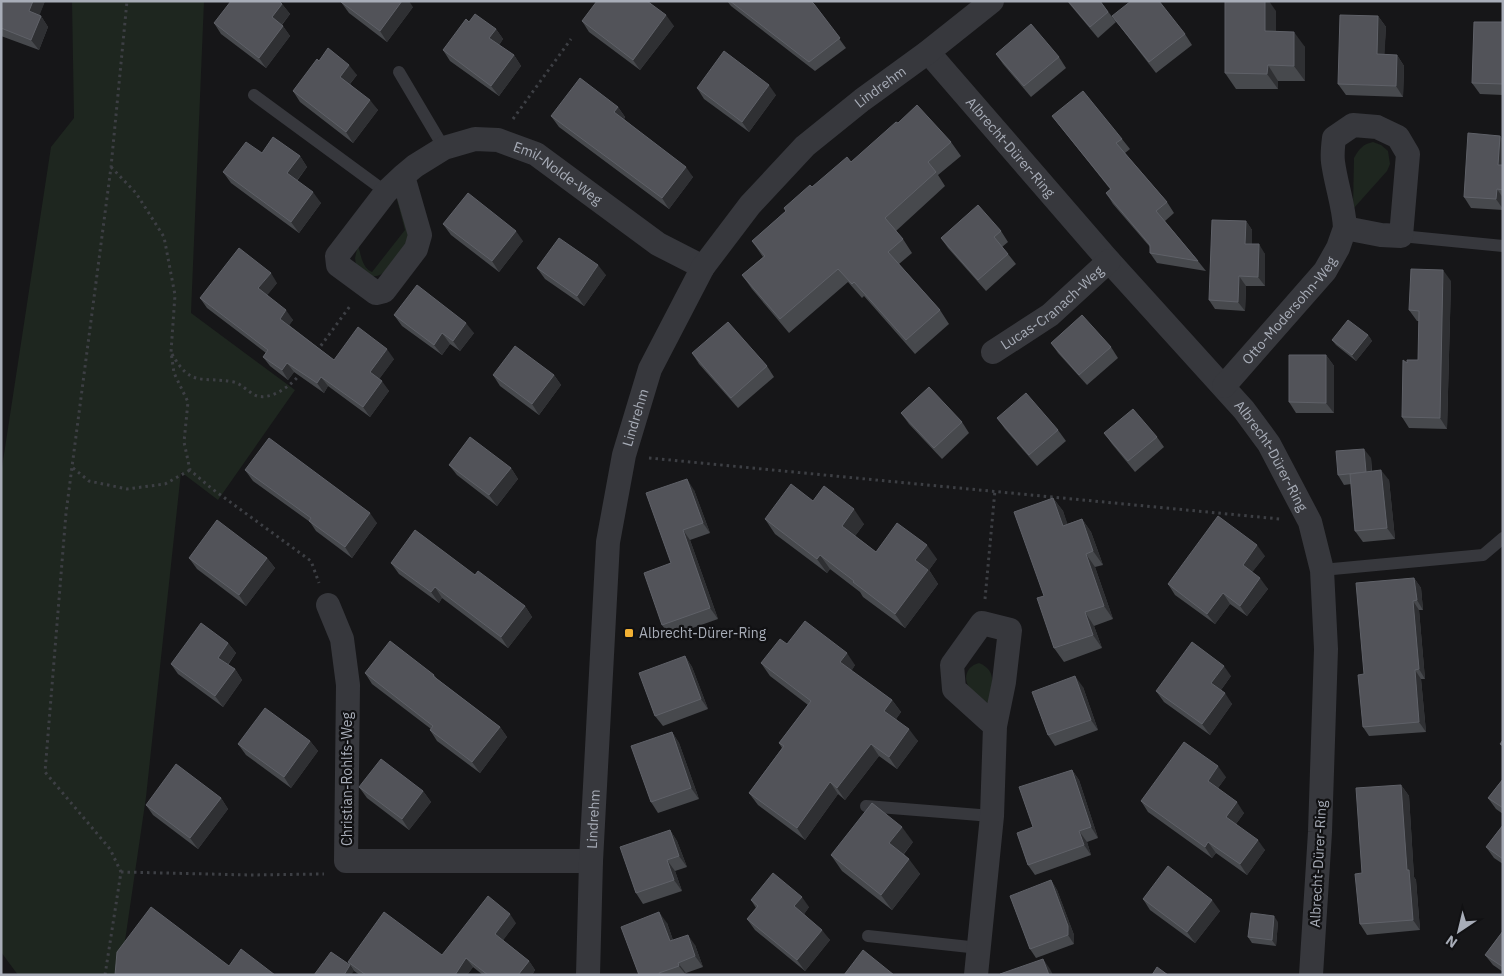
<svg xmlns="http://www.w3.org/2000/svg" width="1504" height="976" font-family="'IBM Plex Sans',sans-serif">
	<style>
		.green { fill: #1e261f }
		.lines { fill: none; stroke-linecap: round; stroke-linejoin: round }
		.path { stroke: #3d3f44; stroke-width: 3; stroke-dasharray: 2.5 4; stroke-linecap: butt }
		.service { stroke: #37383d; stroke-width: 12 }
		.minor { stroke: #37383d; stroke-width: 24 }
		.wall { fill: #47494d }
		.shaded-wall { fill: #2f3033 }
		.building { fill: #525359; stroke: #5f6168 }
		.poi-dot { fill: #f2b134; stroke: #111113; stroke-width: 2 }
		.labels { text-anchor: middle; stroke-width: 4.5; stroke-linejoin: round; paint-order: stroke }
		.street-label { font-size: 14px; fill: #a8adb8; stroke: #111113 }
		.poi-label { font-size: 14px; fill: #a8adb8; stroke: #111113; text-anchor: start }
	</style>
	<rect width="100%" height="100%" fill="#161618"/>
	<!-- green -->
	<g class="green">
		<polygon points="72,1 204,1 191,313 295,390 218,500 181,472 146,797 120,975 18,975 1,952 1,474 51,147 74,118"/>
		<path d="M1373,142L1381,145L1388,151L1390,164L1387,171L1353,209L1354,158C1359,149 1363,144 1373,142Z"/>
		<path d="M401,194C403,205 412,226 410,236C409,247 385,280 372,276C367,275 361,268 356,265L355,258L358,245C361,255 362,268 372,272L405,230L397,200Z"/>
		<path d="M979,663C999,671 991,688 989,704C983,699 975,694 970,688C962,678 967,666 979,663Z"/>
	</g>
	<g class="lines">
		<!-- path -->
		<g class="path">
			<polyline points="513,119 571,39"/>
			<polyline points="111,167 136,193 164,237 175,295 171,352 174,373 188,402 184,442 190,470 211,488 311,561 319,583"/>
			<polyline points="317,351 350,306"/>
			<path d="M172,354C191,388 202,376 234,382C242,384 249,393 257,396C272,400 292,385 300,374"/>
			<polyline points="649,458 1280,519"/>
			<polyline points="73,468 89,481 127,489 165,484 190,470"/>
			<polyline points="985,599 995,490"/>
			<polyline points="121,872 250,875 324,874"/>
			<polyline points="105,975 121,872 110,849 45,772 66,513 111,167 127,1"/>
		</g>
		<!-- service -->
		<g class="service">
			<polyline points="399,72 444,148"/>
			<polyline points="254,95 386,192"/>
			<polyline points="1401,236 1503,246"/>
			<polyline points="1322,570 1483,555 1503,538"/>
			<polyline points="866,806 992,816"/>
			<polyline points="868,936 979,948"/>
		</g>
		<!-- minor -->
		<g class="minor">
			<path id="s1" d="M928,52L1109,261L1244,410L1269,444L1310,522L1322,570L1326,649L1320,832L1311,975"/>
			<path id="s2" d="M403,176L386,192L337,256L338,265L376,293L384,291L416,249L420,235L403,176L415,166L444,148L475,139L498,140L536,154L658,244L703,267"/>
			<path id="s3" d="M993,352L1050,315L1109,261"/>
			<path id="s4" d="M1224,386L1325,271L1338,248L1345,228L1381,235L1401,236L1408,154L1398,137L1377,127L1353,125L1334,138C1333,146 1332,154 1333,162C1336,185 1344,205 1345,228"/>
			<polyline points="328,605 342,639 348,685 346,861 591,861"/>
			<path id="s5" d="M588,975L591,861L608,542L624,455L650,369L703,267L750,205L805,146L862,100L928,52L992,1"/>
			<polyline points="976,975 992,816 995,726 1004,682 1010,630 982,623 952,665 954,689 995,726"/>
		</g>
	</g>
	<!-- wall -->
	<g class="wall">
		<polygon points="1,1 45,1 39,15 41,16 48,27 39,50 1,36"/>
		<polygon points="727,1 811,1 814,4 846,48 815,71 731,6"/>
		<polygon points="1067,1 1100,1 1116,22 1098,38"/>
		<polygon points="341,2 413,7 387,42 349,13"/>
		<polygon points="282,4 290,14 282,25 290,36 266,68 221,34 214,23"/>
		<polygon points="1276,11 1276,31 1305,47 1305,81 1278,81 1278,89 1236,89 1225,73"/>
		<polygon points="1112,16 1185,34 1192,45 1156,73"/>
		<polygon points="1378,16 1386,27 1384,55 1397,55 1404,66 1403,97 1346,95 1338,84"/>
		<polygon points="582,21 674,26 640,70 589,32"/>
		<polygon points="469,22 496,29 503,39 499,45 514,55 521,66 499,96 450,61 443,50"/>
		<polygon points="1503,22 1503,95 1480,94 1472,83"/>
		<polygon points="996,54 1059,57 1066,68 1031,97 1003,64"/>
		<polygon points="319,61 357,75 350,84 378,110 353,143 300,102 293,91"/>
		<polygon points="697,88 776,95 749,132 704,99"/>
		<polygon points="618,107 625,117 624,119 693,177 669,209 559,127 551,116"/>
		<polygon points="1052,116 1122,139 1130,149 1125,153 1167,202 1174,213 1165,221 1198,261 1206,271 1157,263 1150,253 1150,247 1113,204 1106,193 1110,189 1060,126"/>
		<polygon points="898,123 951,142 961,156 938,175 945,186 896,231 903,239 912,253 899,264 940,310 949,324 915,354 864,296 862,298 848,282 789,333 752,289 742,275 763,257 752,241 786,211 784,208 812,187 851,162"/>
		<polygon points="1500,136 1503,140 1503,210 1471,208 1464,197"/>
		<polygon points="262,153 300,156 307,167 297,181 321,203 299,233 231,183 223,172"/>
		<polygon points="1246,221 1252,230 1252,244 1265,254 1265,286 1246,286 1245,311 1215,309 1209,300"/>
		<polygon points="443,224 523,241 499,272 451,235"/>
		<polygon points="1001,231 1008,242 1002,247 1008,254 1016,264 986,291 948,248 941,238"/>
		<polygon points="537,268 606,275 584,306 545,279"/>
		<polygon points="1451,281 1447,429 1409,428 1402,417 1407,363 1418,360 1419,321 1417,321 1409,310"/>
		<polygon points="277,283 267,295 293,320 289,325 334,360 394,359 379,379 389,391 370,417 328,386 324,393 294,372 288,380 270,366 263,357 266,353 207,308 200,298"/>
		<polygon points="394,315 474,333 460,351 450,344 442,355 402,326"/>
		<polygon points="1368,335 1372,341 1356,361 1336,345 1332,340"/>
		<polygon points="1051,343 1111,347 1118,358 1087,385 1058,353"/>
		<polygon points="692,353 767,366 774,377 738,408 699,364"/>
		<polygon points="1326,355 1334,366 1334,413 1296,413 1289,402"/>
		<polygon points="493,375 554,375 561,385 539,415 500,386"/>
		<polygon points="901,413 962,422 969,433 942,459 909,424"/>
		<polygon points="997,418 1058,430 1066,441 1037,466 1005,429"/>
		<polygon points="1104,433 1157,437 1164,447 1135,472 1112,444"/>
		<polygon points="1371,458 1372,471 1389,480 1395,539 1363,542 1355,531 1351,484 1344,485 1338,475"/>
		<polygon points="449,465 511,468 518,479 497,506 457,475"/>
		<polygon points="245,470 377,523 352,558 316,531 310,522 253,481"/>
		<polygon points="694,490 710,533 690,540 718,619 670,636 662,625 671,563"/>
		<polygon points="1053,498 1063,511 1067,524 1082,519 1091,532 1103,565 1095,567 1113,619 1094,626 1102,648 1064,662 1054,648 1044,596"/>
		<polygon points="813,501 864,524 855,536 876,552 937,559 929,570 938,584 905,628 863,597 860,592 830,569 827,573 775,534 765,519"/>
		<polygon points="1265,556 1252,572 1268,589 1247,616 1230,604 1215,624 1175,595 1168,584"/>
		<polygon points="189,558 267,558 275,568 246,606 197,569"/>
		<polygon points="391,563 475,575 525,606 532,617 508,648 442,598 439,603 399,574"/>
		<polygon points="1414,578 1421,588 1423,610 1419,610 1425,679 1421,679 1426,732 1369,736 1363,727 1364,674"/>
		<polygon points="228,643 236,653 228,665 235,669 242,680 223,707 178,674 171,664"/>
		<polygon points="787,644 855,665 851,671 892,700 901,712 896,719 918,741 897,769 879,756 845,800 838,794 805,840 758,805 749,793 782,748 779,743 808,705 770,676 761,663"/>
		<polygon points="685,656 692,667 708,709 663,726 655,716"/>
		<polygon points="365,673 434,675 437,679 500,727 507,737 480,773 437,741 430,730 431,729 372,684"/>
		<polygon points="1231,676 1221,690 1232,704 1210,735 1164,702 1156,691"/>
		<polygon points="1083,687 1098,730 1055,746 1048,735"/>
		<polygon points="672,732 679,743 699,799 658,813 651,802"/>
		<polygon points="310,741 318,751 291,788 246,755 238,744"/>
		<polygon points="1072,770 1079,780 1098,838 1087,842 1091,855 1035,875 1028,865 1033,827"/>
		<polygon points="1226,777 1218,788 1244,813 1236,824 1265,850 1247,875 1216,853 1212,858 1148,812 1141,801"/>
		<polygon points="1503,779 1503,814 1496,809 1488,798"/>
		<polygon points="1401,785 1409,796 1414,877 1416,880 1420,930 1367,935 1360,924 1362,873"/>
		<polygon points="359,787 423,791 431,802 409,830 367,798"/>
		<polygon points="221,798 228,809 198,849 153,815 146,805"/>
		<polygon points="1503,825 1503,864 1494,858 1486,847"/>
		<polygon points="670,830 677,841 687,867 675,871 682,891 643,904 636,893"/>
		<polygon points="913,842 904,854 920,874 892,910 842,871 831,855"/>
		<polygon points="1051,880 1057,890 1074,935 1074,944 1036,958 1030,949"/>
		<polygon points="1143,899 1220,911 1195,943 1150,910"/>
		<polygon points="751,900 809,907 804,914 830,940 805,971 755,930 747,919 756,908"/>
		<polygon points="1278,922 1276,946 1252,943 1248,937"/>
		<polygon points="516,923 503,940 529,961 535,970 532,975 483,975 473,967 467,975 360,975 354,971 348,962 442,955"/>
		<polygon points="667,923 673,940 695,945 703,967 686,973 686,975 639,975"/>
		<polygon points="1503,931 1503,972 1493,965 1485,955"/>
	</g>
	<!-- shaded-wall -->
	<g class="shaded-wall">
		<polygon points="33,1 45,1 37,22 29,11"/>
		<polygon points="402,1 409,1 413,7 387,42 380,31"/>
		<polygon points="1265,1 1269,1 1276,11 1276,47 1265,31"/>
		<polygon points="282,4 290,14 279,28 272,17"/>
		<polygon points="666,15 674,26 640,70 633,60"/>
		<polygon points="41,16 48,27 39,50 31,40"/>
		<polygon points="1378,16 1386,27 1384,65 1377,54"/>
		<polygon points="283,26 290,36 266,68 259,58"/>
		<polygon points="496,29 503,39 497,48 489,38"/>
		<polygon points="1294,32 1305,47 1305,81 1294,66"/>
		<polygon points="514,55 521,66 499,96 491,86"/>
		<polygon points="1397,55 1404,66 1403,97 1396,86"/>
		<polygon points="349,65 357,75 347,87 340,77"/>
		<polygon points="1268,65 1278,81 1278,89 1267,74"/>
		<polygon points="769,85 776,95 749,132 742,122"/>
		<polygon points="370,100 378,110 353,143 346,132"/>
		<polygon points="618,107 625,117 621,122 614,112"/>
		<polygon points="1500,136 1503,140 1503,172 1498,165"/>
		<polygon points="300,156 307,167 294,184 287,173"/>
		<polygon points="686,167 693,177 669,209 662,198"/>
		<polygon points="1497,189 1503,198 1503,209 1496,199"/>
		<polygon points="313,192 321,203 299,233 291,222"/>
		<polygon points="1246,221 1252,230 1252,253 1245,244"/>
		<polygon points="516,231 523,241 499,272 492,261"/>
		<polygon points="1259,244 1265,254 1265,286 1258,277"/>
		<polygon points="598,265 606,275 584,306 577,296"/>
		<polygon points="1443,270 1451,281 1447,429 1440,418"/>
		<polygon points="271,273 277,283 265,298 258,288"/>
		<polygon points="1239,276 1246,286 1245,311 1238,302"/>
		<polygon points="286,310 293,320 287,328 280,319"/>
		<polygon points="466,323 474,333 460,351 453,341"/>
		<polygon points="442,333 450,344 442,355 434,345"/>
		<polygon points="1368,335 1372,341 1356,361 1352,355"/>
		<polygon points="387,349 394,359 377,382 370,372"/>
		<polygon points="1326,355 1334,366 1334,413 1326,403"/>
		<polygon points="287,363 294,372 288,380 282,370"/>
		<polygon points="554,375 561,385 539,415 532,404"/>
		<polygon points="321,377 328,386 324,393 317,383"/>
		<polygon points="382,381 389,391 370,417 363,407"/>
		<polygon points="1364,449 1371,458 1372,482 1366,473"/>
		<polygon points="511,468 518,479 497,506 489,495"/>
		<polygon points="1381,470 1389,480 1395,539 1387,528"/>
		<polygon points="687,479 694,490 710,533 703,523"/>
		<polygon points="1053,498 1063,511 1073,539 1063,526"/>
		<polygon points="854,509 864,524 852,540 842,526"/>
		<polygon points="370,513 377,523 352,558 345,547"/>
		<polygon points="1082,519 1091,532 1103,565 1093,551"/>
		<polygon points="683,530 690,540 718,619 710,608"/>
		<polygon points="927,545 937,559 929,570 938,584 905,628 895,614 915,560"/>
		<polygon points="1257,545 1265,556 1250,575 1243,565"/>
		<polygon points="1086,554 1095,567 1113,619 1104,606"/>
		<polygon points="820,555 830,569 827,573 817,559"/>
		<polygon points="267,558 275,568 246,606 239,595"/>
		<polygon points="1260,578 1268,589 1247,616 1240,606"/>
		<polygon points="1414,578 1421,588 1423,610 1417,600"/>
		<polygon points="435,587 442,598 439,603 431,592"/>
		<polygon points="1223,593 1230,604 1215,624 1207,614"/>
		<polygon points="1413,601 1419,610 1425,679 1419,669"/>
		<polygon points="525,606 532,617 508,648 501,637"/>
		<polygon points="1085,612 1094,626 1102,648 1093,635"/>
		<polygon points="228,643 236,653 225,668 218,658"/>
		<polygon points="847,653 855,665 849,675 840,662"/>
		<polygon points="685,656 692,667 708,709 701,699"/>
		<polygon points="1224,666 1231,676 1218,694 1211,683"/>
		<polygon points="235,669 242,680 223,707 215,696"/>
		<polygon points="1415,670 1421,679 1426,732 1419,722"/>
		<polygon points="1075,676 1083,687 1098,730 1091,720"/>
		<polygon points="1225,693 1232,704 1210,735 1202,724"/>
		<polygon points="892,700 901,712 893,723 884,711"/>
		<polygon points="500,727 507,737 480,773 472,762"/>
		<polygon points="909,729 918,741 897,769 889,757"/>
		<polygon points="672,732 679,743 699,799 691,788"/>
		<polygon points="310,741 318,751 291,788 284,777"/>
		<polygon points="871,744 879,756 845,800 837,788"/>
		<polygon points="1218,766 1226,777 1215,792 1208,781"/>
		<polygon points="1072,770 1079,780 1098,838 1091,827"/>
		<polygon points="830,782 838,794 805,840 797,828"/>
		<polygon points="1401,785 1409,796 1414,877 1416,880 1420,930 1413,920 1407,870"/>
		<polygon points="423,791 431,802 409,830 402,819"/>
		<polygon points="221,798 228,809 198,849 190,838"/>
		<polygon points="1237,802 1244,813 1233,828 1226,817"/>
		<polygon points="902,827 913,842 900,858 889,843"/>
		<polygon points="670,830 677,841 687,867 679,856"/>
		<polygon points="1079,831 1087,842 1091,855 1084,845"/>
		<polygon points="1258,840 1265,850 1247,875 1240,864"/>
		<polygon points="1208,842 1216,853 1212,858 1205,847"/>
		<polygon points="909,859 920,874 892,910 881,895"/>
		<polygon points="667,860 675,871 682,891 674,880"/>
		<polygon points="1051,880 1057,890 1074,935 1074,944 1068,935"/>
		<polygon points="802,897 809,907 802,917 794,906"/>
		<polygon points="1212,900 1220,911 1195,943 1187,932"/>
		<polygon points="659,912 667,923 677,952 670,941"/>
		<polygon points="510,914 516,923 501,943 495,934"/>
		<polygon points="1274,916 1278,922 1276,946 1272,940"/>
		<polygon points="822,930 830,940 805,971 797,960"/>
		<polygon points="688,935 695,945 703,967 695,956"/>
		<polygon points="466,958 473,967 467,975 455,975"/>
		<polygon points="1043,959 1050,969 1053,975 1049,975"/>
		<polygon points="529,961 535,970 532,975 518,975"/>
		<polygon points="678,963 686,973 686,975 679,966"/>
		<polygon points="350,965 354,971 351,975 344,975"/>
	</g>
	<!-- building -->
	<g class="building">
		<polygon points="1,1 33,1 29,11 41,16 31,40 1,28"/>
		<polygon points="231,1 279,1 282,4 272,17 283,26 259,58 214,23"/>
		<polygon points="342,1 402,1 380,31 341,2"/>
		<polygon points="597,1 647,1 666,15 633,60 582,21"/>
		<polygon points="730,1 811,1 814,4 840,38 809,62"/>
		<polygon points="1068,1 1100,1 1108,12 1090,27"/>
		<polygon points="1131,1 1159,1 1185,34 1149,62 1112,16"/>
		<polygon points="1225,1 1265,1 1265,31 1294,32 1294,66 1268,65 1267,74 1225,73"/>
		<polygon points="475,14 496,29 489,38 514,55 491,86 443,50 466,19 469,22"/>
		<polygon points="1340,15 1378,16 1377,54 1397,55 1396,86 1338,84"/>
		<polygon points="1474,22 1503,22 1503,84 1472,83"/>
		<polygon points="1031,24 1059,57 1024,86 996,54"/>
		<polygon points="328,48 349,65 340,77 370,100 346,132 293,91 317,59 319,61"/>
		<polygon points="724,51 769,85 742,122 697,88"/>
		<polygon points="580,78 618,107 614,112 686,167 662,198 551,116"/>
		<polygon points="1083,91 1122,139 1116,143 1167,202 1156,211 1198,261 1150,253 1150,245 1106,193 1111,189 1052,116"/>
		<polygon points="917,105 951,142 928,162 936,172 885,218 903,239 888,252 940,310 906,340 854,282 852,284 838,269 780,319 742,275 765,256 752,241 786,211 784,208 810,185 812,187 847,157 851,162 896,122 898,123"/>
		<polygon points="1468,133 1500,136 1498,165 1503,165 1503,190 1497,189 1496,199 1464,197"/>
		<polygon points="273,137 300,156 287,173 313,192 291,222 223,172 246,142 262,153"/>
		<polygon points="468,193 516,231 492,261 443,224"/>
		<polygon points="978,205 1001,231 994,237 1008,254 978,280 941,238"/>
		<polygon points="1212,220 1246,221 1245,244 1259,244 1258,277 1239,276 1238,302 1209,300"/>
		<polygon points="559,238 598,265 577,296 537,268"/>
		<polygon points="239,248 271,273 258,288 286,310 280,319 334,360 358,327 387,349 370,372 382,381 363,407 321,377 317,383 287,363 282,370 263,357 268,350 200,298"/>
		<polygon points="1411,269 1443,270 1440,418 1402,417 1403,360 1407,363 1407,360 1418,360 1419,311 1409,310"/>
		<polygon points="417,285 466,323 453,341 442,333 434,345 394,315"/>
		<polygon points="1082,315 1111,347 1079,375 1051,343"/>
		<polygon points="1348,320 1368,335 1352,355 1332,340"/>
		<polygon points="728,322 767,366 731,398 692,353"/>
		<polygon points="515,346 554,375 532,404 493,375"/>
		<polygon points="1289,355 1326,355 1326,403 1289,402"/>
		<polygon points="929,387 962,422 934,448 901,413"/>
		<polygon points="1026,393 1058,430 1029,455 997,418"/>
		<polygon points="1133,409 1157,437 1128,461 1104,433"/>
		<polygon points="470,437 511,468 489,495 449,465"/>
		<polygon points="269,438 370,513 345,547 309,521 311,518 245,470"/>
		<polygon points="1364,449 1366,472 1338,475 1336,451"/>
		<polygon points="1381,470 1387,528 1355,531 1350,474"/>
		<polygon points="687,479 703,523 683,530 710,608 662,625 644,573 671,563 646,493"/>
		<polygon points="791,484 813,501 824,486 854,509 842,526 876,552 897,523 927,545 915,560 928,570 895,614 853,582 854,581 820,555 817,559 765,519"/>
		<polygon points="1053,498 1063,526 1082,519 1093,551 1086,554 1104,606 1085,612 1093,635 1054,648 1037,598 1044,596 1014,512"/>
		<polygon points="1218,516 1257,545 1243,565 1260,578 1240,606 1223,593 1207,614 1168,584"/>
		<polygon points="217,520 267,558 239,595 189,558"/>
		<polygon points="415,530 475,575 478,571 525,606 501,637 435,587 431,592 391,563"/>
		<polygon points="1414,578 1417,600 1413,601 1419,669 1415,670 1419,722 1363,727 1358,675 1364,674 1356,583"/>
		<polygon points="805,621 847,653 840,662 892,700 884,711 909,729 889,757 871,744 837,788 830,782 797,828 749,793 784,746 779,743 811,701 761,663 780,639 787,644"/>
		<polygon points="201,623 228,643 218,658 235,669 215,696 171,664"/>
		<polygon points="390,641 434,675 433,676 500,727 472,762 430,730 433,726 365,673"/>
		<polygon points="1192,642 1224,666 1211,683 1225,693 1202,724 1156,691"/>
		<polygon points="685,656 701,699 655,716 639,673"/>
		<polygon points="1075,676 1091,720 1048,735 1032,692"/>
		<polygon points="265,708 310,741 284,777 238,744"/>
		<polygon points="672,732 691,788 651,802 631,746"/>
		<polygon points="1503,740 1503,746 1500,744"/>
		<polygon points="1184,742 1218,766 1208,781 1237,802 1226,817 1258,840 1240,864 1208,842 1205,847 1141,801"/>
		<polygon points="381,759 423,791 402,819 359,787"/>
		<polygon points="176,764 221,798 190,838 146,805"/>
		<polygon points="1072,770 1091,827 1079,831 1084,845 1028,865 1017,833 1033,827 1019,787"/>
		<polygon points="1503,779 1503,808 1488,798"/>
		<polygon points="1401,785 1407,870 1409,870 1413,920 1360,924 1355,874 1362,873 1356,788"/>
		<polygon points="872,803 902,827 889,843 909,859 881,895 831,855"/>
		<polygon points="1503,825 1503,859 1486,847"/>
		<polygon points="670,830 679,856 667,860 674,880 636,893 620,847"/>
		<polygon points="1168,866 1212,900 1187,932 1143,899"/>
		<polygon points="773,873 802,897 794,906 822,930 797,960 747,919 758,906 751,900"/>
		<polygon points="1051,880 1068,926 1068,935 1030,949 1010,896"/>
		<polygon points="488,896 510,914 495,934 529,961 518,975 488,975 466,958 455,975 366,975 348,962 384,912 442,955"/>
		<polygon points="151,907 229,966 241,949 275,975 115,975 117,952"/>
		<polygon points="659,912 670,941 688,935 695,956 678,963 679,966 659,973 660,975 639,975 621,927"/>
		<polygon points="1251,913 1274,916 1272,940 1248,937"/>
		<polygon points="1503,931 1503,967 1485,955"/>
		<polygon points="863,950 894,975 844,975"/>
		<polygon points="331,952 350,965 344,975 314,975"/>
		<polygon points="1043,959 1049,975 1000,975 1000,974"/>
		<polygon points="1157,967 1168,975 1152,975"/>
	</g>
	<!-- markers -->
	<rect class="poi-dot" x="624" y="628" width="10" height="10" rx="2.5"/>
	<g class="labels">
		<!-- street labels -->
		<g class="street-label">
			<text dy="5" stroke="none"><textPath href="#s5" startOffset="981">Lindrehm</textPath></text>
			<text dy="5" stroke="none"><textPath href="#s1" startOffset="126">Albrecht-Dürer-Ring</textPath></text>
			<text dy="5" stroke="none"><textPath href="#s2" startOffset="471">Emil-Nolde-Weg</textPath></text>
			<text dy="5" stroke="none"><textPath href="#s3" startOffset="74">Lucas-Cranach-Weg</textPath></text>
			<text dy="5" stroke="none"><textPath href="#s4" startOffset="100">Otto-Modersohn-Weg</textPath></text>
			<text dy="5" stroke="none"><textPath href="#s5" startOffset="561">Lindrehm</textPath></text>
			<text dy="5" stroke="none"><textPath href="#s1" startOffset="531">Albrecht-Dürer-Ring</textPath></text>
			<text transform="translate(347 779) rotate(-90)" y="5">Christian-Rohlfs-Weg</text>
			<text dy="5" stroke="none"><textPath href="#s5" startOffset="156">Lindrehm</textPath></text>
			<text transform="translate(1318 864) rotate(-87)" y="5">Albrecht-Dürer-Ring</text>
		</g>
		<!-- poi labels -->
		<g class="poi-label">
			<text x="639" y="638">Albrecht-Dürer-Ring</text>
		</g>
	</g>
	<!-- border -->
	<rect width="1504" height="976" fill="none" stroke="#a8adb8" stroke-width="5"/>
	<!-- north arrow -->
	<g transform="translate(1459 931) rotate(215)" stroke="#111113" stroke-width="4" paint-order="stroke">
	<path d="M0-4L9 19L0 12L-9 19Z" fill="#a8adb8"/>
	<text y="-8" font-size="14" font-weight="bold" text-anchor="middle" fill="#a8adb8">N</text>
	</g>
</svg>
